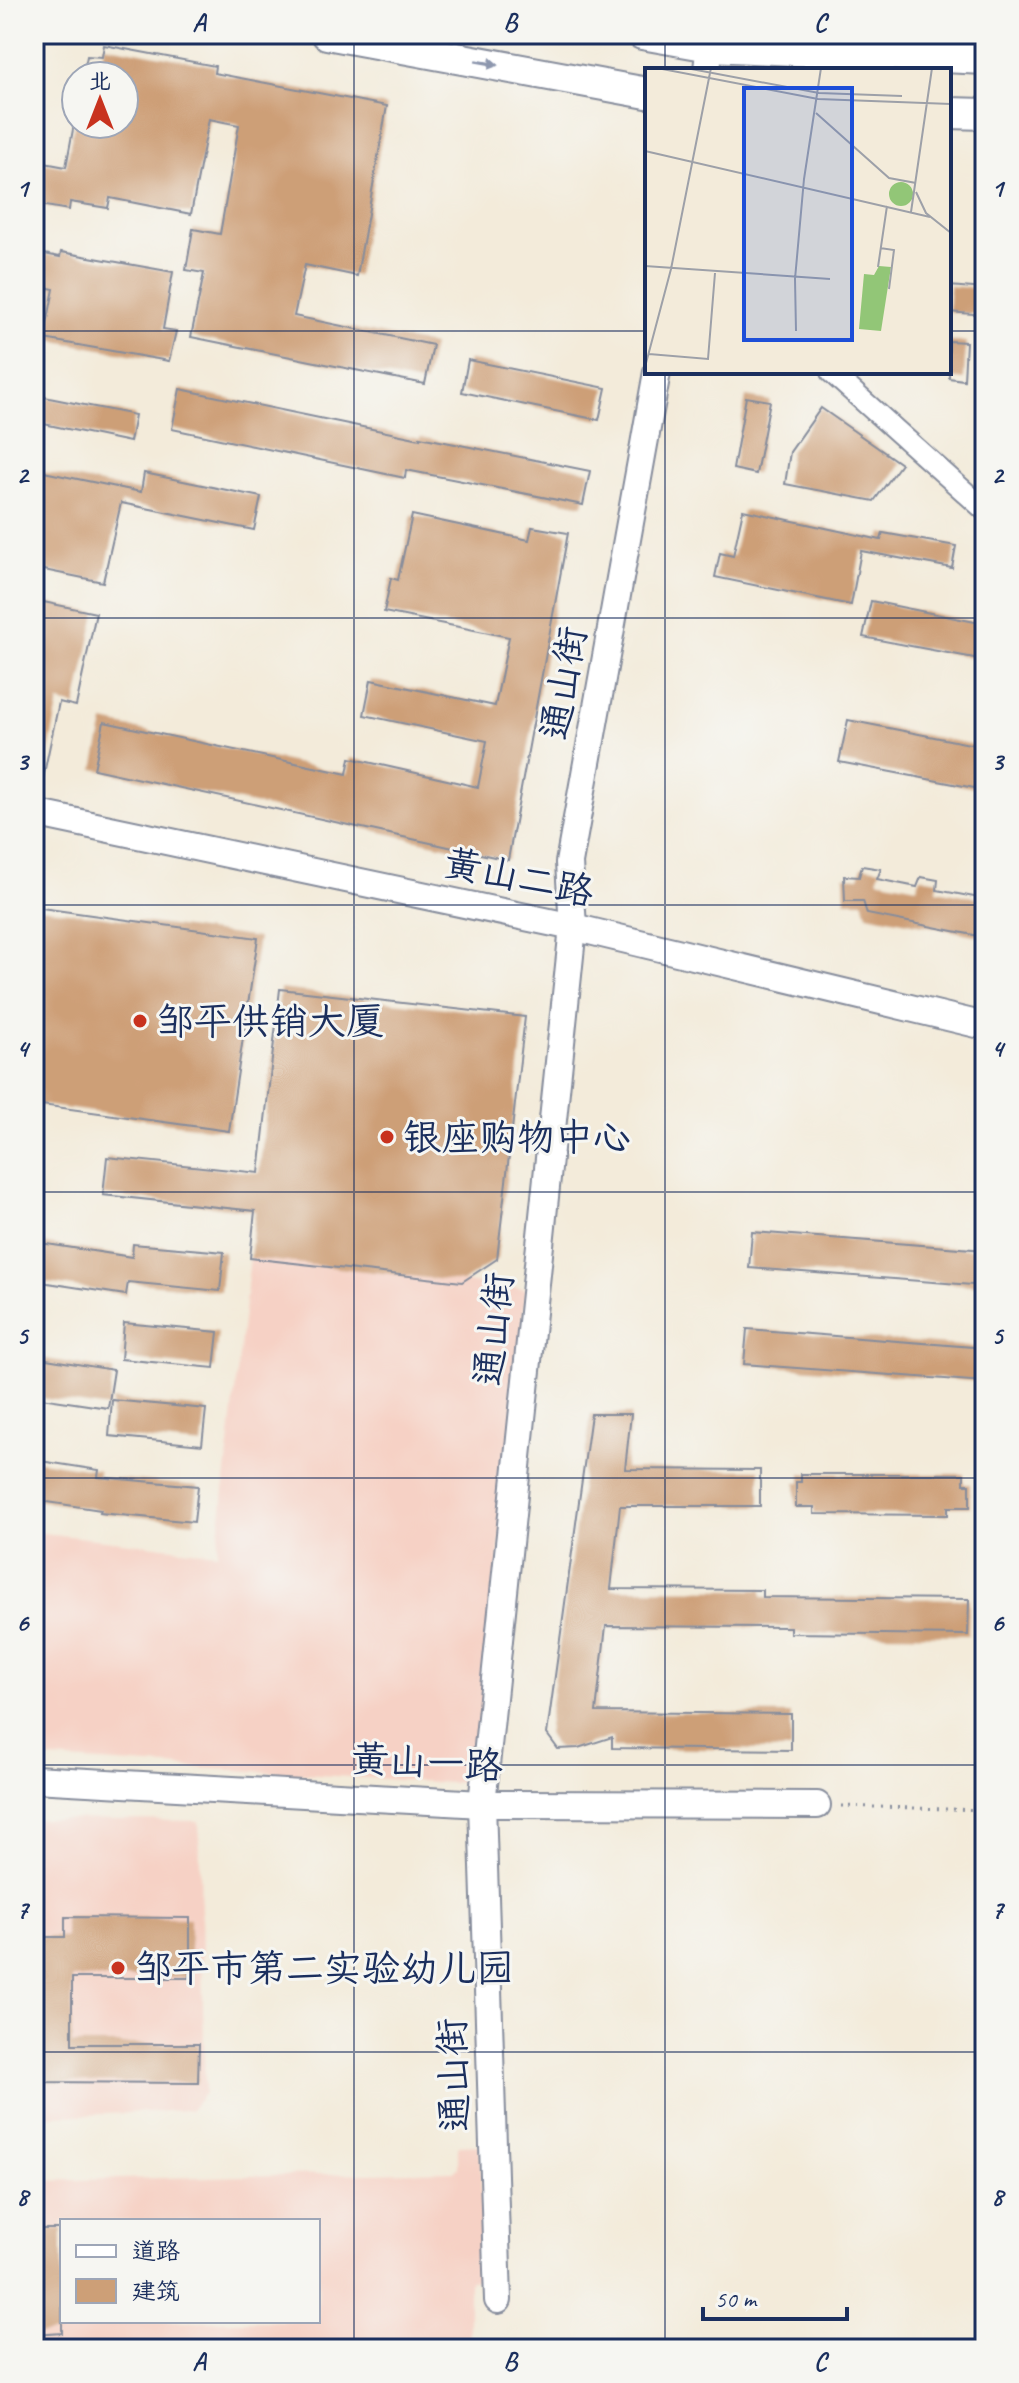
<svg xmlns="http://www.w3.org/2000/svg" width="1019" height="2383" font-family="Caveat,'LXGW WenKai TC',sans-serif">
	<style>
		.built { fill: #f6d1c5; fill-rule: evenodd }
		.building { fill: #cd9f77 }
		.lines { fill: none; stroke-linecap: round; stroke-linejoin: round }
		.minor-casing { stroke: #878d9c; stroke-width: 24 }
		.tertiary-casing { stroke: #878d9c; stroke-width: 30 }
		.secondary-casing { stroke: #878d9c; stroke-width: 34 }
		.path { stroke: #878d9c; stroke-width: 3; stroke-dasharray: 2 6; stroke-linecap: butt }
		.minor { stroke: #fff; stroke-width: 20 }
		.tertiary { stroke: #fff; stroke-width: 26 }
		.secondary { stroke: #fff; stroke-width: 30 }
		.oneway { fill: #8d97ae }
		.grid { fill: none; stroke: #1b2f5e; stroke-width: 2; stroke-opacity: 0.55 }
		.poi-dot { fill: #c8321e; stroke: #f6f6f2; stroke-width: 3 }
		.labels { text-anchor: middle; stroke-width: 6; stroke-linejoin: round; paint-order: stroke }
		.street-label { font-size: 38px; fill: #1b2f5e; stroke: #f6f6f2 }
		.poi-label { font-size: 38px; fill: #1b2f5e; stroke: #f6f6f2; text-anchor: start }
		.inset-road { fill: none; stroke: #9da0a8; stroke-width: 2 }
		.view { fill: #1d4ed8; fill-opacity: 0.15; stroke: #1d4ed8; stroke-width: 4 }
		.inset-edge { fill: none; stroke: #1b2f5e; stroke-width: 4 }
		.neatline { fill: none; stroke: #1b2f5e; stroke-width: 3 }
		.grid-label { font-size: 26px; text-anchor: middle; font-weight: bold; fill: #1b2f5e }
	</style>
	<rect width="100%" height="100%" fill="#f6f6f2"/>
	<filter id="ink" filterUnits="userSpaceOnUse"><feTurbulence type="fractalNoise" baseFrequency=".0125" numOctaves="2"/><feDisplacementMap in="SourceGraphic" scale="16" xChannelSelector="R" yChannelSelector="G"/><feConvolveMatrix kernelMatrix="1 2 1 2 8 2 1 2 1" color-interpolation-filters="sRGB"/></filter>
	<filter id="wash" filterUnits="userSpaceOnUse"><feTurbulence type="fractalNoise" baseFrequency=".006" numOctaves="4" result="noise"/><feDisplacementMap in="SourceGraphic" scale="32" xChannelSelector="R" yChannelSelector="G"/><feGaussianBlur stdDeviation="1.8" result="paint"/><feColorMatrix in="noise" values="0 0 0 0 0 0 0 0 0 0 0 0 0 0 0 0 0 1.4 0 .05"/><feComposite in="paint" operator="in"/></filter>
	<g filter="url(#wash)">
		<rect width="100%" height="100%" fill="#f3ebda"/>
		<!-- built -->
		<g class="built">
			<polygon points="250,1258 526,1289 477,1767 469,1780 451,1783 34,1758 34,1532 217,1553"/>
			<path d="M34,1819L199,1821L205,2093L191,2110L35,2117L37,2181L453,2171L458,2168V2146L480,2145L484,2279L469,2280V2349H102L101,2346L34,2348ZM62,2221H318V2321H62Z"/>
		</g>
		<g id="blocks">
			<!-- building -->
			<g class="building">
				<polygon points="104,45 215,66 214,73 387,106 357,276 305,265 294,316 433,345 425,384 191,337 204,273 186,270 193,229 220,234 239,125 209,119 191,214 110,198 108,208 70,202 69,210 34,204 34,161 66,167 74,124 124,124 124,76 83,76 87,56 102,57"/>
				<polygon points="34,252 60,257 61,252 173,272 163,329 176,331 169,361 44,339 54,289 34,285"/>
				<polygon points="949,286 985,289 985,315 949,312"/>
				<polygon points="949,341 966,342 964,380 949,378"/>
				<polygon points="468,360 606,388 599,420 462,392"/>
				<polygon points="180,389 420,439 420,437 590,471 583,505 406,470 405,478 172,429"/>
				<polygon points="34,395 135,415 130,442 34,422"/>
				<polygon points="746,397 770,401 756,474 733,469"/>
				<polygon points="821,408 901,464 874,501 785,484 790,452"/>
				<polygon points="34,470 141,492 144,473 261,497 254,530 121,503 103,582 34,568"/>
				<polygon points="743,510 881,540 883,533 956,546 952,568 861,551 851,605 715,577 720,553 733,556"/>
				<polygon points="412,515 529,540 532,527 568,533 508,860 94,769 104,722 347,774 350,758 478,787 487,741 364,715 371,680 495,706 509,637 384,612 391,578 398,580"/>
				<polygon points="34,600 96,613 76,706 59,702 41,788 34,788"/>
				<polygon points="871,601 985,624 985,660 863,637"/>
				<polygon points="848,720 985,747 985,790 839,762"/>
				<polygon points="862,866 881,869 877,879 917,887 921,877 938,880 937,890 985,899 985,921 979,936 867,914 863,901 845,901 844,876 859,877"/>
				<polygon points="34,907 258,938 229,1131 34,1104"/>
				<polygon points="280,989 525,1017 497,1259 462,1282 250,1258 255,1211 103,1195 107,1157 259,1173"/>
				<polygon points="752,1232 985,1250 985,1286 749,1268"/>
				<polygon points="34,1242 132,1257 133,1244 224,1252 220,1291 128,1282 126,1295 34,1281"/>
				<polygon points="124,1323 218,1332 214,1368 121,1359"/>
				<polygon points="747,1329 985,1348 985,1382 744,1364"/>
				<polygon points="34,1357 114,1370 108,1408 34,1397"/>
				<polygon points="112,1400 206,1409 202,1445 109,1436"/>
				<polygon points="591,1414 631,1414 625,1469 760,1470 760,1506 620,1506 611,1589 762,1590 762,1597 969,1599 968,1635 790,1633 790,1627 606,1626 596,1712 791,1714 791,1750 612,1748 612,1737 578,1748 558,1749 547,1734"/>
				<polygon points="34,1460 99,1470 98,1477 198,1486 194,1522 100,1513 101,1510 34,1500"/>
				<polygon points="801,1474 964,1474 964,1484 970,1484 970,1507 948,1507 948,1515 814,1514 814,1507 796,1507 796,1482 801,1482"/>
				<polygon points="65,1917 190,1918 190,1978 72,1978 72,2044 199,2044 198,2083 34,2082 35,1937 65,1937"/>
				<polygon points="34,2229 62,2229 62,2333 34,2335"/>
			</g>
		</g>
	</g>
	<g filter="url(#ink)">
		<use href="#blocks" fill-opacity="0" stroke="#878d9c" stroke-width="2"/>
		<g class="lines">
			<!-- minor casing -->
			<g class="minor-casing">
				<polyline id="minor" points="831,372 985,510"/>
			</g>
			<!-- tertiary casing -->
			<g class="tertiary-casing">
				<g id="tertiary">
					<polyline points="707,70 711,34"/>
					<polyline points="34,813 573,927 985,1026"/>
					<polyline points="34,1779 482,1804 817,1805"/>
					<polyline points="498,2300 482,1804 573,927 569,863 657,372"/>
				</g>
			</g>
			<!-- secondary casing -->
			<g class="secondary-casing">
				<g id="secondary">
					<polyline points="327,34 647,93"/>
					<polyline points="642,34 710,46 985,59"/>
					<polyline points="949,113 985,114"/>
				</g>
			</g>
			<!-- path -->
			<polyline class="path" points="841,1806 985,1810"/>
			<!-- minor -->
			<use href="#minor" class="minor"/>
			<!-- tertiary -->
			<use href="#tertiary" class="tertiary"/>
			<!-- secondary -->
			<use href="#secondary" class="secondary"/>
		</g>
		<!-- one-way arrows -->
		<defs><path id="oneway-solid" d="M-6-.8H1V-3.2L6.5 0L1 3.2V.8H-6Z" transform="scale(2)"/></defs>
		<use class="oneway" href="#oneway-solid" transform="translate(487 63) rotate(10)"/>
	</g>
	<!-- grid -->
	<path class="grid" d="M354,34V2349M665,34V70M34,331H647M949,331H985M665,372V2349M34,618H985M34,905H985M34,1192H985M34,1478H985M34,1765H985M34,2052H985"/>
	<!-- markers -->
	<g class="poi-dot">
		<circle cx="140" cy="1021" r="8"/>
		<circle cx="387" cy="1137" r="8"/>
		<circle cx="118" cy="1968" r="8"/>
	</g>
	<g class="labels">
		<!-- street labels -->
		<g class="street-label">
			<text transform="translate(563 683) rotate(-80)" y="13">通山街</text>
			<text transform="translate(519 877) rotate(12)" y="13">黄山二路</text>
			<text transform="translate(493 1329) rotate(-84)" y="13">通山街</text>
			<text transform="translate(427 1762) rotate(3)" y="13">黄山一路</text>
			<text transform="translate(453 2075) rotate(-92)" y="13">通山街</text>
		</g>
		<!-- poi labels -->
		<g class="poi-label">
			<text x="156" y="1034">邹平供销大厦</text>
			<text x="403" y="1150">银座购物中心</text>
			<text x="134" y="1981">邹平市第二实验幼儿园</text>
		</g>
	</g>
	<!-- overview -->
	<g transform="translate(645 68)">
		<rect width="306" height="306" fill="#f3ebda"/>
		<path d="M244 126a12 12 0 1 1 24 0a12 12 0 1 1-24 0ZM234,198L246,199L236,263L214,261L219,206L229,207Z" fill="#92c677"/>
		<path class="inset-road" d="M12,0L173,31L306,36M41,0L174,25L257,28M171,45L244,110L271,115M0,83L285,149M271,124L281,145L306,165M266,144L287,0M235,180L249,182L244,221M0,198L185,211M233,199L242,138M151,263L150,211L159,111L176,0M4,286L63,291L70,205M0,299L26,201L66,0"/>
		<path class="view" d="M99,20H207V272H99Z"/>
		<rect width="306" height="306" class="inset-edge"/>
	</g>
	<!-- margin -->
	<rect width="1019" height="2383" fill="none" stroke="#f6f6f2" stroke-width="88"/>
	<!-- legend -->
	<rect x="60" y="2219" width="260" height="104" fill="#f6f6f2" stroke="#9ea6b7" stroke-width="2"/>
	<rect x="76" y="2245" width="40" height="12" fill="#ffffff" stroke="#9ea6b7" stroke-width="2"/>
	<text x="132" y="2259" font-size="24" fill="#1b2f5e">道路</text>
	<rect x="76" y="2279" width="40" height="24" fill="#cd9f77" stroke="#9ea6b7" stroke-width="2"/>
	<text x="132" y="2299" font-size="24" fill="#1b2f5e">建筑</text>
	<!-- north arrow -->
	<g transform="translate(100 100)"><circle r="38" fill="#f6f6f2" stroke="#9ea6b7" stroke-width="2"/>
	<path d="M0-6L14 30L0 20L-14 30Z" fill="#c8321e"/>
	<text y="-12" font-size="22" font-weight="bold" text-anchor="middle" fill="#1b2f5e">北</text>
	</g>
	<!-- scale -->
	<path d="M703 2307v12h144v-12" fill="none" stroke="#1b2f5e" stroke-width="4"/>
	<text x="715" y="2307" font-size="24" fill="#1b2f5e" stroke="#f6f6f2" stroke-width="6" paint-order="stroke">50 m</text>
	<rect x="44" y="44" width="931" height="2295" class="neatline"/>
	<g class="grid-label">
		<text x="199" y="31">A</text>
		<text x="510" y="31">B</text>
		<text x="820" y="31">C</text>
		<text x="22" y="197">1</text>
		<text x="997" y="197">1</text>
		<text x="22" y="483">2</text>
		<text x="997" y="483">2</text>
		<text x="22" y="770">3</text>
		<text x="997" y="770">3</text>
		<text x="22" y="1057">4</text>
		<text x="997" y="1057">4</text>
		<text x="22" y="1344">5</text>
		<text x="997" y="1344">5</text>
		<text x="22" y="1631">6</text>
		<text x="997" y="1631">6</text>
		<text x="22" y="1918">7</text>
		<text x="997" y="1918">7</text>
		<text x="22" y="2205">8</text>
		<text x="997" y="2205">8</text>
		<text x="199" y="2370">A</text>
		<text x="510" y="2370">B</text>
		<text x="820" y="2370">C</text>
	</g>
</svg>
